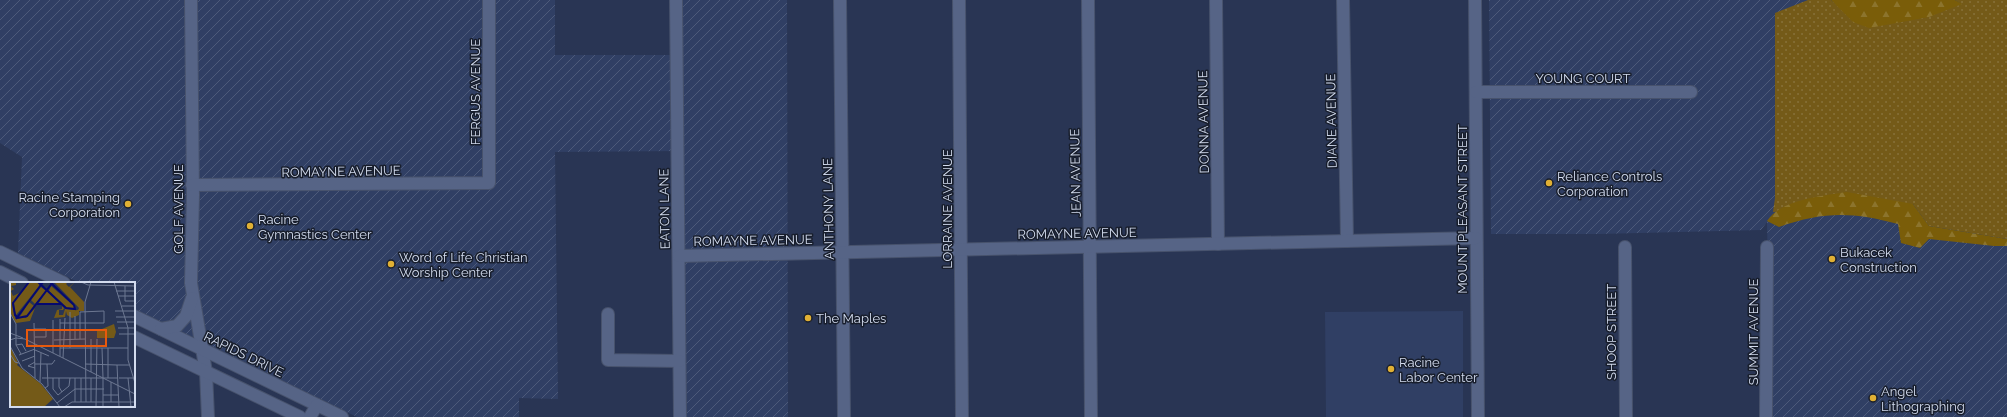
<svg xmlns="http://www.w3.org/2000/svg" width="2007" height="417" font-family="Raleway,sans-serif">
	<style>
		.built { fill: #303f64 }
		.industrial { fill: url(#industrial-furrows) }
		.grass { fill: url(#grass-dots) }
		.forest { fill: url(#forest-firs) }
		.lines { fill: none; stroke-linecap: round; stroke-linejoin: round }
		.minor-casing { stroke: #47526c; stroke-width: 14 }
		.minor { stroke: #566486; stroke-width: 12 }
		.poi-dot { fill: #e0b034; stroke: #181e2c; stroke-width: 1.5 }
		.labels { text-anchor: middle; stroke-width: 3; stroke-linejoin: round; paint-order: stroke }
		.street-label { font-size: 13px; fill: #d3dcef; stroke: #181e2c }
		.poi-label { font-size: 13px; fill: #d3dcef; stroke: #181e2c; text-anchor: start }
		.inset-river { fill: none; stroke: #060970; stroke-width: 2 }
		.inset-road { fill: none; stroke: #6d7892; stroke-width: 1 }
		.view { fill: #e8590c; fill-opacity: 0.15; stroke: #e8590c; stroke-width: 2 }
		.inset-edge { fill: none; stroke: #d3dcef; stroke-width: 2 }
	</style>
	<defs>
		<pattern id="industrial-furrows" width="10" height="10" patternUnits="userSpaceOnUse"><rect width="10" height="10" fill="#303f64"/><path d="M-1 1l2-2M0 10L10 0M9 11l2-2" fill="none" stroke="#4d5a7a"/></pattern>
		<pattern id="grass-dots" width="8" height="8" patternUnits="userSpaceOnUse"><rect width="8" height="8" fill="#745a18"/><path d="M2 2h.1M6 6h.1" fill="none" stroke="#87713a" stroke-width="1.8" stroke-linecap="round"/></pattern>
		<pattern id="forest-firs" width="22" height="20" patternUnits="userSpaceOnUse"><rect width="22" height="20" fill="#7a5d09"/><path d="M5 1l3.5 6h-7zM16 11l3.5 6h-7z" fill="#8c742d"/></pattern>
	</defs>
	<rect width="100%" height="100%" fill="#293554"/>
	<!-- built -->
	<polygon class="built" points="1463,311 1463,417 1326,417 1325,312"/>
	<!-- industrial -->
	<g class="industrial">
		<polygon points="0,0 555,0 555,55 682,55 682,0 787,0 788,417 685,417 683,151 555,152 558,399 519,398 519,417 357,417 134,309 134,283 80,283 18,253 22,157 0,143"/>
		<polygon points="1489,0 2007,0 2007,417 1771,417 1767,222 1761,230 1599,234 1491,234"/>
	</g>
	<!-- grass -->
	<polygon class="grass" points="1808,0 1831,0 1839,7 1961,4 1955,0 2007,0 2007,239 1929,226 1913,204 1773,212 1775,198 1775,13"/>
	<!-- forest -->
	<g class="forest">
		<polygon points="1831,0 1955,0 1962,4 1929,17 1869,28 1853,22"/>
		<path d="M1847,192L1913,204L1929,226L2007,239V246H1994L1929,239L1920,248L1901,243L1898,224C1853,212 1824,211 1779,227L1767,221C1782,199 1822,196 1847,192Z"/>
	</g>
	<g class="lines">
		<!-- minor casing -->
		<g class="minor-casing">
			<g id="minor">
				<polyline points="191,0 193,195 191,283 206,372 208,417"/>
				<polyline points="676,0 680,417"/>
				<polyline points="840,0 844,417"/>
				<polyline points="959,0 962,417"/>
				<polyline points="1088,0 1091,417"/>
				<polyline points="1216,0 1218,244"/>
				<polyline points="1343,0 1347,241"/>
				<polyline points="1475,0 1478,417"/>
				<polyline points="1476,92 1691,92"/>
				<polyline points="192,185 489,183 489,0"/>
				<polyline points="1625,247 1626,417"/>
				<polyline points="0,252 64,283"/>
				<polyline points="679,256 1476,238"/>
				<polyline points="0,272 22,283"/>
				<polyline points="608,314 608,360 679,361"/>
				<polyline points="134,316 342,417"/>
				<polyline points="161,329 177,326 186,316 192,298"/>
				<polyline points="134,337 300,417"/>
				<polyline points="310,417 317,405"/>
				<polyline points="1766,417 1767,247"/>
			</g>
		</g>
		<!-- minor -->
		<use href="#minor" class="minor"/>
	</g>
	<!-- markers -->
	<g class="poi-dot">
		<circle cx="1549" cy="183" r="4"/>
		<circle cx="128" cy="204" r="4"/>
		<circle cx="250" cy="226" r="4"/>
		<circle cx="1832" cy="259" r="4"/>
		<circle cx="391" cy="264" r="4"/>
		<circle cx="808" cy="318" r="4"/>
		<circle cx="1391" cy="369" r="4"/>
		<circle cx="1873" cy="398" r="4"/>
	</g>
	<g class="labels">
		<!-- street labels -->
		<g class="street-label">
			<text x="1583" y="83">YOUNG COURT</text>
			<text transform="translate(475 92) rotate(-90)" y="5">FERGUS AVENUE</text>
			<text transform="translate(1331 121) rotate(-91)" y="5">DIANE AVENUE</text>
			<text transform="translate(1203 122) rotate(-91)" y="5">DONNA AVENUE</text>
			<text transform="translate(341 171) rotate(-1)" y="5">ROMAYNE AVENUE</text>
			<text transform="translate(1075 173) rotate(-91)" y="5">JEAN AVENUE</text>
			<text transform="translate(178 209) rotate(-90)" y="5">GOLF AVENUE</text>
			<text transform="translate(664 209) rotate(-91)" y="5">EATON LANE</text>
			<text transform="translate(828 209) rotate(-91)" y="5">ANTHONY LANE</text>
			<text transform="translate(947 209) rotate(-90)" y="5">LORRAINE AVENUE</text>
			<text transform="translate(1462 209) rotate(-90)" y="5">MOUNT PLEASANT STREET</text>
			<text transform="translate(1077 233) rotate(-1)" y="5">ROMAYNE AVENUE</text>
			<text transform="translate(753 240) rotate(-1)" y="5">ROMAYNE AVENUE</text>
			<text transform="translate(1611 332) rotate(-90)" y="5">SHOOP STREET</text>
			<text transform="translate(1753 332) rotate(-90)" y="5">SUMMIT AVENUE</text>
			<text transform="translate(244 354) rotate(26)" y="5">RAPIDS DRIVE</text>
		</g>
		<!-- poi labels -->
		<g class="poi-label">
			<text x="1557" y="181">Reliance Controls<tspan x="1557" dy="15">Corporation</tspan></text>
			<text x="120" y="202" text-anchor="end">Racine Stamping<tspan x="120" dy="15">Corporation</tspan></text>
			<text x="258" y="224">Racine<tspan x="258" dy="15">Gymnastics Center</tspan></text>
			<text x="1840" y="257">Bukacek<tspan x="1840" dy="15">Construction</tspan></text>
			<text x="399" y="262">Word of Life Christian<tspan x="399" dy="15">Worship Center</tspan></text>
			<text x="816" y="323">The Maples</text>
			<text x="1399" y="367">Racine<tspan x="1399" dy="15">Labor Center</tspan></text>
			<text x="1881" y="396">Angel<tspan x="1881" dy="15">Lithographing</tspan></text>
		</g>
	</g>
	<!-- overview -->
	<g transform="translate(10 282)">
		<rect width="125" height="125" fill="#293554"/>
		<path d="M0,0H6V3L1,4L4,7L1,9L3,14L9,11L2,22L5,36H16L25,26L20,39L6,41L0,30ZM20,0H28L30,3L6,33L3,21ZM44,0H58L56,2L59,5L65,0L60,5L74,20V29H69V33L62,36L57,33L56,29L55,35L44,36L47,28L52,27V24L54,26L53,28H49V33H53L55,27L68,28L69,26ZM41,4L64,24V27L57,26L39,9ZM31,5L36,9L25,22L21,18ZM37,9L49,21L28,22ZM19,20L24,24L16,35L9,36ZM104,42L106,50L104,56H87V48H93L92,47ZM0,64L8,81L7,83L31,102L43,117L34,125H0Z" fill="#745a18"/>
		<path class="inset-river" d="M19,0L3,21L5,33L8,36L17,34L43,0M28,0L56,26L65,27L64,23M40,0L64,23M27,22H51M6,37L33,0"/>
		<path class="inset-road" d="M71,0L78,3L125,4M104,0L118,46V78L125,101M115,4V19H125M106,9H125M108,14H125M112,24H125M105,29H125M60,30V66M0,31L6,42V63L11,72M65,34V57M106,35H125M107,40H125M24,41L25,96M50,41H94V29L70,30V57M108,46H125M24,47H36V55H25M0,51L13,56M109,52H125M81,57V90M0,58L6,56L15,57L125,112M44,58L75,57M6,63L12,62L16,69M0,64L12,86L32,102L50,125M50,66H118M92,66L93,96M98,66V96M25,68L39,74M43,71V38M0,72L5,80L9,81M9,73L25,67M50,74V37M53,76L55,36M12,79L25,74M25,80L18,84L25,86M25,82H42L45,78M75,82L107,83M32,96H108M43,96V107L48,113L59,104L60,96M49,96V105L52,110M65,96V120M71,96V120M81,96V120M93,96V125M109,96H123M118,96L121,125M30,100L31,71M101,100V120M35,106L38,104L37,82M65,107H94M93,113H109M76,120L75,20L81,0M47,121L65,107M54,125L62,120H125M86,125L87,57M109,125L107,83H119"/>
		<path class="view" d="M17,48H96V64H17Z"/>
		<rect width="125" height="125" class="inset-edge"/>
	</g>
</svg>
